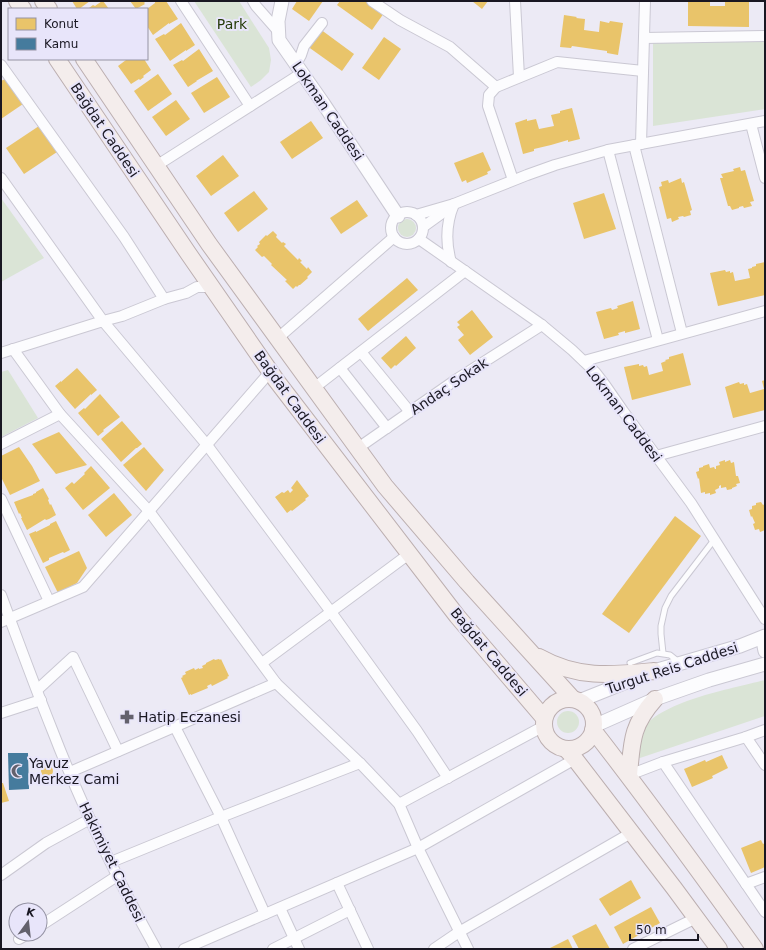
<svg xmlns="http://www.w3.org/2000/svg" width="766" height="950" font-family="'DejaVu Sans',sans-serif">
	<style>
		.green { fill: #dae4d6 }
		.homes { fill: #e9c46a }
		.public { fill: #457b9d }
		.lines { fill: none; stroke-linecap: round; stroke-linejoin: round }
		.service-casing { stroke: #cac8d3; stroke-width: 7 }
		.minor-casing { stroke: #cac8d3; stroke-width: 12 }
		.tertiary-casing { stroke: #cac8d3; stroke-width: 15 }
		.primary-casing { stroke: #bcafb0; stroke-width: 18 }
		.service { stroke: #fcfcfe; stroke-width: 5 }
		.minor { stroke: #fcfcfe; stroke-width: 10 }
		.tertiary { stroke: #fcfcfe; stroke-width: 13 }
		.primary { stroke: #f4edec; stroke-width: 16 }
		.labels { text-anchor: middle; stroke-width: 4; stroke-linejoin: round; paint-order: stroke }
		.park-label { font-size: 14px; fill: #253b08; stroke: #e8e5fa }
		.street-label { font-size: 14px; fill: #191722; stroke: #e8e5fa }
		.poi-label { font-size: 14px; fill: #191722; stroke: #e8e5fa; text-anchor: start }
	</style>
	<rect width="100%" height="100%" fill="#eceaf5"/>
	<!-- green -->
	<g class="green">
		<polygon points="194,1 239,1 269,48 271,60 269,72 261,80 251,87"/>
		<polygon points="765,41 765,109 653,126 653,43"/>
		<polygon points="1,198 44,258 1,282"/>
		<circle cx="407" cy="228" r="9"/>
		<polygon points="8,370 38,418 1,437 1,372"/>
		<path d="M765,680V716L640,758L636,756C637,750 637,737 640,732C659,701 731,689 765,680Z"/>
		<circle cx="568" cy="722" r="11"/>
	</g>
	<!-- homes -->
	<g class="homes">
		<polygon points="72,1 90,1 79,9 77,9"/>
		<polygon points="102,1 103,1 109,9 90,9 89,8 93,5 95,6"/>
		<polygon points="130,1 146,1 144,3 145,4 136,9"/>
		<polygon points="157,1 166,1 178,19 169,24 169,23 153,35 147,26 147,9 155,3 155,2"/>
		<polygon points="297,1 323,1 309,21 292,9"/>
		<polygon points="340,1 368,1 384,13 372,30 337,5"/>
		<polygon points="472,1 488,1 482,9"/>
		<polygon points="688,1 710,1 710,6 725,6 725,1 749,1 749,27 688,26"/>
		<polygon points="564,15 577,17 576,18 585,19 584,30 599,32 600,21 609,23 610,21 623,23 618,55 607,53 607,51 572,46 571,48 560,47"/>
		<polygon points="181,23 195,45 186,51 186,50 170,61 155,39 164,34 165,35"/>
		<polygon points="320,29 354,54 342,71 307,46"/>
		<polygon points="384,37 401,49 379,80 362,68"/>
		<polygon points="199,49 213,71 196,81 197,81 188,87 173,65 182,60 183,61"/>
		<polygon points="125,59 144,59 151,70 143,76 144,77 140,80 139,79 131,84 118,66 126,60"/>
		<polygon points="158,74 172,94 148,111 134,91"/>
		<polygon points="217,77 230,97 204,113 191,93"/>
		<polygon points="5,79 23,104 1,119 1,81"/>
		<polygon points="176,100 190,119 166,136 152,117"/>
		<polygon points="572,108 580,139 568,142 568,140 551,145 534,149 534,151 523,154 515,123 527,119 527,121 536,119 539,129 554,126 551,115 560,113 560,111"/>
		<polygon points="311,121 323,138 292,159 280,142"/>
		<polygon points="39,126 57,152 24,174 6,148"/>
		<polygon points="483,152 491,170 487,172 488,174 467,183 466,180 462,182 454,163"/>
		<polygon points="223,155 239,176 211,196 196,176"/>
		<polygon points="740,167 741,171 745,170 754,201 750,202 752,206 744,208 743,206 739,207 739,208 732,210 730,206 728,206 720,178 723,178 721,174 734,171 733,169"/>
		<polygon points="681,178 682,183 684,182 692,210 690,211 691,215 684,217 683,216 678,217 679,219 672,222 671,218 667,219 659,187 662,186 661,182 668,180 669,183"/>
		<polygon points="254,191 268,209 238,232 224,213"/>
		<polygon points="604,193 616,229 584,239 573,203"/>
		<polygon points="357,200 368,216 341,234 330,218"/>
		<polygon points="273,231 277,235 276,237 282,243 283,242 286,244 284,246 298,260 299,258 302,261 300,262 307,269 308,267 312,272 307,277 308,278 300,285 299,285 297,287 296,286 293,289 285,281 287,280 271,265 272,264 264,256 262,257 255,250 258,247 257,246 260,244 259,242 266,235 267,236"/>
		<polygon points="765,262 765,295 718,306 710,273 725,270 726,272 730,271 730,273 733,272 735,281 750,278 748,269 752,268 752,267 756,266 756,264"/>
		<polygon points="407,278 418,290 368,331 358,319"/>
		<polygon points="633,301 640,329 625,333 625,331 618,333 619,335 604,339 596,312 611,308 612,310 618,308 617,306"/>
		<polygon points="472,310 493,337 470,355 458,340 464,335 457,327 460,325 457,322"/>
		<polygon points="406,336 416,348 396,366 395,365 391,369 381,358"/>
		<polygon points="683,353 691,385 632,400 624,367 639,364 639,366 643,365 644,367 647,366 649,375 663,371 661,363 666,361 665,360 669,359 669,357"/>
		<polygon points="77,368 97,390 91,395 91,394 75,409 55,386 61,381 61,382"/>
		<polygon points="765,380 765,410 733,418 725,387 739,382 740,384 744,383 744,385 747,384 750,393 764,389 762,381"/>
		<polygon points="100,394 120,417 103,430 104,431 98,436 78,413 84,408 85,409"/>
		<polygon points="122,421 142,444 137,448 136,448 121,462 101,439"/>
		<polygon points="59,432 87,465 56,474 32,444"/>
		<polygon points="19,447 32,466 40,481 10,495 1,477 1,456"/>
		<polygon points="144,447 164,470 146,491 123,465"/>
		<polygon points="725,460 725,462 730,460 731,463 734,462 736,476 738,476 740,483 736,484 737,486 732,488 732,489 727,490 726,487 721,488 721,485 719,486 719,488 715,490 716,493 710,495 710,493 705,494 705,492 701,493 699,478 698,479 696,472 699,471 699,468 703,467 703,466 709,464 710,468 714,467 715,469 716,469 716,466 720,465 719,462"/>
		<polygon points="91,466 110,488 83,510 65,488 72,482 74,484 85,474 84,473"/>
		<polygon points="297,480 309,496 305,499 306,500 292,511 291,510 287,513 275,497 282,492 284,493 288,490 290,493 293,490 291,488"/>
		<polygon points="43,488 49,499 48,500 50,505 51,504 56,515 49,519 46,520 45,519 27,530 21,518 22,518 20,513 19,514 14,502 33,495 33,494 36,493 36,492"/>
		<polygon points="114,493 132,515 106,537 88,515"/>
		<polygon points="761,502 763,505 765,504 765,530 760,532 759,529 755,530 753,524 755,523 752,516 751,517 749,510 752,509 752,506 756,505 756,503"/>
		<polygon points="675,516 701,536 629,633 602,614"/>
		<polygon points="56,521 70,550 64,553 63,552 49,558 49,560 43,563 29,534 36,531 36,532 50,525 50,524"/>
		<polygon points="79,551 87,568 77,583 58,593 45,567"/>
		<polygon points="214,659 215,660 219,659 220,660 221,659 229,676 227,677 228,678 212,686 211,684 207,686 208,688 191,695 191,694 189,695 181,678 183,677 182,676 186,674 185,672 194,668 195,670 199,668 199,669 203,668 202,666 206,664 206,663"/>
		<polygon points="722,755 728,768 712,776 713,778 692,787 684,769 705,760 706,762"/>
		<circle cx="47" cy="771" r="6"/>
		<polygon points="1,783 3,783 9,801 1,803"/>
		<polygon points="761,840 763,844 765,843 765,867 751,873 741,848"/>
		<polygon points="631,880 641,898 610,916 599,899"/>
		<polygon points="651,907 660,923 623,944 614,927"/>
		<polygon points="596,924 610,949 579,949 572,936"/>
		<polygon points="568,939 573,949 548,949"/>
	</g>
	<!-- public -->
	<polygon class="public" points="8,753 28,753 29,789 9,790"/>
	<g class="lines">
		<!-- service casing -->
		<g class="service-casing">
			<g id="service">
				<polyline points="663,653 661,634 661,626 665,608 671,596 714,540"/>
				<polyline points="630,663 657,653 670,655 680,663"/>
			</g>
		</g>
		<!-- minor casing -->
		<g class="minor-casing">
			<g id="minor">
				<polyline points="181,1 250,106"/>
				<polyline points="253,1 256,6 278,31"/>
				<polyline points="372,1 400,20 450,47 496,87"/>
				<polyline points="515,1 519,77"/>
				<polyline points="644,38 765,36"/>
				<polyline points="296,64 301,55 304,46 322,23"/>
				<polyline points="1,65 124,237 164,299"/>
				<polyline points="751,124 765,178"/>
				<polyline points="641,144 645,1"/>
				<polyline points="634,145 682,333"/>
				<polyline points="608,150 658,340"/>
				<polyline points="156,166 302,73"/>
				<polyline points="1,178 103,321 122,316 164,299 186,293 197,287 211,287"/>
				<polyline points="513,180 488,106 489,95 496,87 557,62 643,71"/>
				<circle cx="407" cy="228" r="16"/>
				<polyline points="416,215 454,204 527,175 555,165 608,150 765,121"/>
				<polyline points="423,227 448,209"/>
				<polyline points="419,239 542,325 572,350 595,372 605,385 623,411 691,503 765,619"/>
				<path d="M451,262C445,241 446,223 454,204"/>
				<polyline points="278,338 394,237"/>
				<polyline points="13,349 60,414 149,511 276,683 360,763 399,804 418,848 468,949"/>
				<polyline points="361,352 410,412"/>
				<polyline points="1,353 103,321 207,445 331,612 417,731 448,778"/>
				<polyline points="584,361 765,311"/>
				<polyline points="340,368 387,428"/>
				<polyline points="314,388 465,271"/>
				<polyline points="1,444 60,414"/>
				<polyline points="358,448 457,379 542,325"/>
				<polyline points="656,456 765,426"/>
				<polyline points="1,499 49,601"/>
				<path d="M1,595C18,641 35,687 53,732C82,807 117,879 156,949"/>
				<polyline points="1,622 83,587 270,372"/>
				<polyline points="262,663 409,554"/>
				<polyline points="37,690 73,657 118,751"/>
				<polyline points="1,713 41,700"/>
				<polyline points="175,727 221,817 265,914"/>
				<polyline points="746,737 765,765"/>
				<polyline points="663,762 765,912"/>
				<polyline points="70,772 276,683"/>
				<polyline points="629,775 663,762 746,737 765,730"/>
				<polyline points="399,804 544,726"/>
				<polyline points="111,862 221,817 360,763"/>
				<polyline points="1,875 46,843 90,819"/>
				<polyline points="337,883 368,949"/>
				<polyline points="746,884 765,877"/>
				<polyline points="280,908 299,949"/>
				<polyline points="40,926 117,876"/>
				<polyline points="19,939 28,934"/>
				<polyline points="184,949 418,848 575,759"/>
				<polyline points="273,949 350,910"/>
				<polyline points="434,949 459,932 631,833"/>
				<polyline points="633,949 696,918"/>
			</g>
		</g>
		<!-- tertiary casing -->
		<g class="tertiary-casing">
			<g id="tertiary">
				<polyline points="282,1 278,21 279,40 323,103 398,216"/>
				<polyline points="765,639 764,646 765,651"/>
				<polyline points="579,701 654,671 740,646 765,636"/>
				<polyline points="594,726 655,699 709,680 765,664"/>
			</g>
		</g>
		<!-- primary casing -->
		<g class="primary-casing">
			<g id="primary">
				<polyline points="17,1 23,9"/>
				<polyline points="43,1 49,9"/>
				<polyline points="57,59 188,253 276,380 457,616 544,718"/>
				<polyline points="84,59 209,244 385,486 467,582 573,699"/>
				<path d="M539,657C578,679 612,675 654,671"/>
				<circle cx="569" cy="724" r="25"/>
				<path d="M593,730C649,802 702,875 755,949"/>
				<polyline points="566,749 575,759 674,888 719,949"/>
				<path d="M629,775C632,742 631,726 655,699"/>
			</g>
		</g>
		<!-- service -->
		<use href="#service" class="service"/>
		<!-- minor -->
		<use href="#minor" class="minor"/>
		<!-- tertiary -->
		<use href="#tertiary" class="tertiary"/>
		<!-- primary -->
		<use href="#primary" class="primary"/>
	</g>
	<!-- icons -->
	<defs>
		<g id="pharmacy-bare" transform="scale(1.08)"><path d="M-2-6h4v4h4v4h-4v4h-4v-4h-4v-4h4Z" fill="#63616c" stroke="#e8e5fa" stroke-width="2.5" paint-order="stroke"/></g>
		<g id="mosque-bare" transform="scale(1.08)"><path d="M3.5-4.9A6 6 0 1 0 3.5 4.9A5 5 0 1 1 3.5-4.9Z" fill="#63616c" stroke="#e8e5fa" stroke-width="2.5" paint-order="stroke"/></g>
	</defs>
	<g fill-rule="evenodd">
		<use href="#pharmacy-bare" x="127" y="717"/>
		<use href="#mosque-bare" x="18" y="771"/>
	</g>
	<g class="labels">
		<!-- park labels -->
		<g class="park-label">
			<text x="232" y="29">Park</text>
		</g>
		<!-- street labels -->
		<g class="street-label">
			<text transform="translate(328 111) rotate(56)" y="5">Lokman Caddesi</text>
			<text transform="translate(105 130) rotate(56)" y="5">Bağdat Caddesi</text>
			<text transform="translate(449 386) rotate(-34)" y="5">Andaç Sokak</text>
			<text transform="translate(290 397) rotate(54)" y="5">Bağdat Caddesi</text>
			<text transform="translate(624 414) rotate(53)" y="5">Lokman Caddesi</text>
			<text transform="translate(489 652) rotate(50)" y="5">Bağdat Caddesi</text>
			<text transform="translate(672 668) rotate(-18)" y="5">Turgut Reis Caddesi</text>
			<text transform="translate(112 862) rotate(64)" y="5">Hakimiyet Caddesi</text>
		</g>
		<!-- poi labels -->
		<g class="poi-label">
			<text x="138" y="722">Hatip Eczanesi</text>
			<text x="29" y="768">Yavuz<tspan x="29" dy="16">Merkez Cami</tspan></text>
		</g>
	</g>
	<!-- border -->
	<rect width="766" height="950" fill="none" stroke="#191722" stroke-width="4"/>
	<!-- legend -->
	<rect x="8" y="8" width="140" height="52" fill="#e8e5fa" stroke="#9593a4"/>
	<rect x="16" y="18" width="20" height="12" fill="#e9c46a" stroke="#9593a4"/>
	<text x="44" y="28" font-size="12" fill="#191722">Konut</text>
	<rect x="16" y="38" width="20" height="12" fill="#457b9d" stroke="#9593a4"/>
	<text x="44" y="48" font-size="12" fill="#191722">Kamu</text>
	<!-- north arrow -->
	<g transform="translate(28 922) rotate(15)"><circle r="19" fill="#e8e5fa" stroke="#9593a4"/>
	<path d="M0-3L7 15L0 10L-7 15Z" fill="#63616c"/>
	<text y="-6" font-size="11" font-weight="bold" text-anchor="middle" fill="#191722">K</text>
	</g>
	<!-- scale -->
	<path d="M630 934v6h68v-6" fill="none" stroke="#191722" stroke-width="2"/>
	<text x="636" y="934" font-size="12" fill="#191722" stroke="#e8e5fa" stroke-width="3" paint-order="stroke">50 m</text>
</svg>
